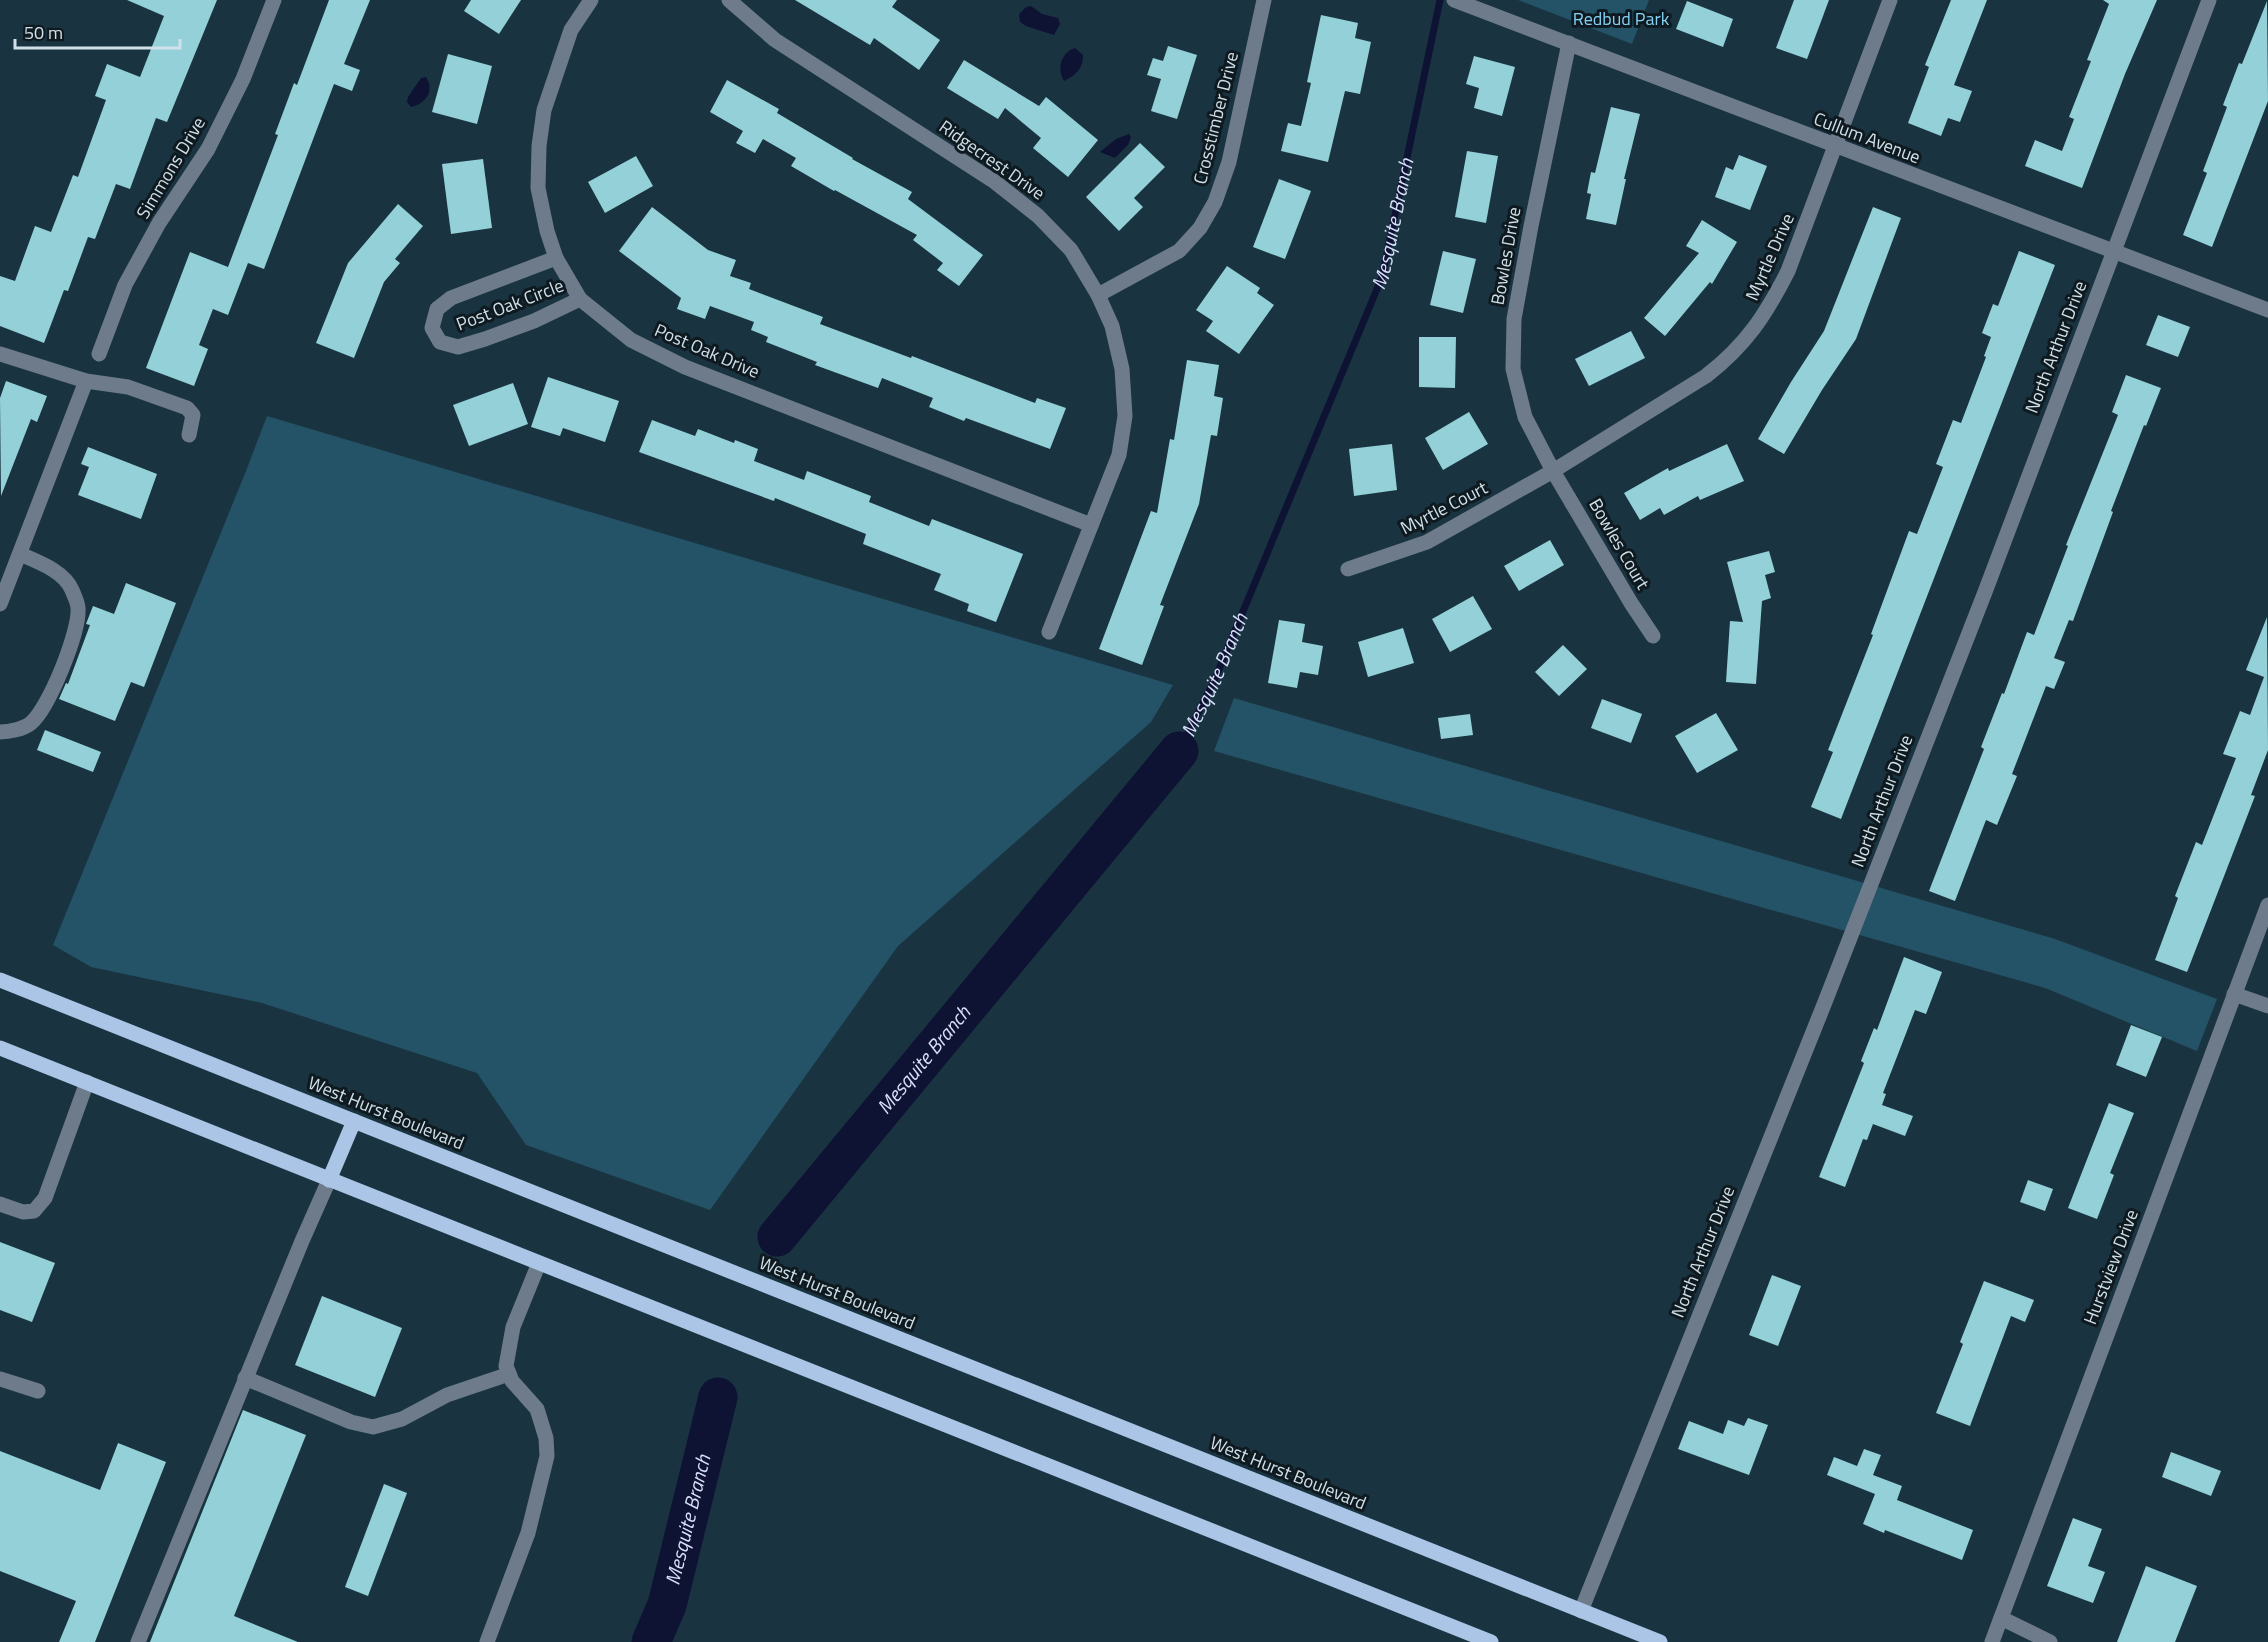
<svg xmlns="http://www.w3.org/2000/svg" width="2268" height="1642" font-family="'Titillium Web',sans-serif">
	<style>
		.green { fill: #245266 }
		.water { fill: #0e1233 }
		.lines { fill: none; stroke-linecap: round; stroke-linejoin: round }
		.stream { stroke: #0e1233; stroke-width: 7 }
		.river { stroke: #0e1233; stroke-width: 39 }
		.building { fill: #93d0d8 }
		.minor { stroke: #6e7b8a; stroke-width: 15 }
		.major { stroke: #aac5e5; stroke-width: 15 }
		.labels { text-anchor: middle; stroke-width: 6; stroke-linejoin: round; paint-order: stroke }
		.park-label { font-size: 18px; fill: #83d2f6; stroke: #0f1a20 }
		.street-label { font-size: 18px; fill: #d1e1e9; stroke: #0f1a20 }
		.water-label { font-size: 20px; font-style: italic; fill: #d9e0fa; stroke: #0f1a20 }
	</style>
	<rect width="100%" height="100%" fill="#193440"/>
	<!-- green -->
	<g class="green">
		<polygon points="1518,0 1649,0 1632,44"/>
		<polygon points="267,416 1173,685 1151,722 898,946 710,1210 526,1145 477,1073 262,1003 91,967 53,945 246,471"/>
		<polygon points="1234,698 2055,939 2217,999 2197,1051 2045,988 1214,751"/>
	</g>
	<!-- water -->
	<g class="water">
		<polygon points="1031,6 1042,14 1058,18 1060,24 1054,35 1026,26 1020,22 1019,14 1026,7"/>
		<path d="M1075,48L1083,55C1083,69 1076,75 1064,81C1057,69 1060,53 1075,48Z"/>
		<path d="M426,77C435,90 426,104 411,107L407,102L408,97L421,78Z"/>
		<polygon points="1129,134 1131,137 1128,145 1115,158 1100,152 1116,139"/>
	</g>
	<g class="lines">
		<!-- stream -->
		<path class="stream" id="s1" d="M1179,751L1214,681L1382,277L1440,0"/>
		<!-- river -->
		<g class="river">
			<path id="s2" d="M777,1237L1179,751"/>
			<path id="s3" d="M651,1642L667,1605L718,1397"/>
		</g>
	</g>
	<!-- building -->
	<g class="building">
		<polygon points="127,0 217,0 167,122 156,118 130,189 116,184 95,239 88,237 68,291 64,290 44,343 0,326 0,276 15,281 35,226 51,232 73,175 78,177 106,100 95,96 107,64 140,77 164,16"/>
		<polygon points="329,0 370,0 344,64 360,70 352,91 334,84 264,269 248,263 228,315 213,309 199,345 208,349 194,386 146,368 190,252 228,267 278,135 275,134 294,83 297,85"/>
		<polygon points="471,0 521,0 499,34 464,11"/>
		<polygon points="795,0 897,0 892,7 940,40 919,70 874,38 870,45"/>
		<polygon points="1794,0 1829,0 1807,59 1776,48"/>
		<polygon points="1951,0 1987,0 1954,85 1972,91 1960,122 1948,118 1941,136 1908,123 1929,67 1925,65"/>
		<polygon points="2103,0 2157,0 2125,74 2082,188 2025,166 2035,140 2062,151 2074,119 2069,117 2091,61 2087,60 2109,4"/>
		<polygon points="1687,1 1733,19 1723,47 1676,29"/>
		<polygon points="2267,1 2268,101 2212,247 2183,235 2207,173 2203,171 2227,107 2223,105 2239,63 2242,64"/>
		<polygon points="1321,15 1358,23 1355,38 1371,42 1360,94 1345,91 1328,162 1281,151 1288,123 1301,126 1311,83 1307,82"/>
		<polygon points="1168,46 1197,55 1177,119 1151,111 1161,79 1147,75 1153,58 1163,61"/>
		<polygon points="448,54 492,66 477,124 432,112"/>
		<polygon points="1474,56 1515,67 1502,116 1474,108 1479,88 1466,84"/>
		<polygon points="964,60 1039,106 1046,97 1098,140 1068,177 1033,148 1041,138 1005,108 998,119 947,88"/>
		<polygon points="727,80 779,109 777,113 853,158 852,159 912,192 908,199 983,255 959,286 937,270 943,263 913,240 917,235 835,190 834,191 791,166 796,158 763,139 755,153 736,143 743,131 710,112"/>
		<polygon points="1611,107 1640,114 1624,179 1626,179 1616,225 1586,219 1591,194 1587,193 1591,172 1595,173"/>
		<polygon points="1140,143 1165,167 1134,198 1143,207 1119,231 1086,197"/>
		<polygon points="1467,151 1498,156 1486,223 1455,217"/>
		<polygon points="1739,155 1767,166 1750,210 1715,197 1726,167 1733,170"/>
		<polygon points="636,156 653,186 605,213 588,182"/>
		<polygon points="483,159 492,228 451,234 442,164"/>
		<polygon points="1279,179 1311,191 1285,259 1253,247"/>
		<polygon points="398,204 423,226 395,259 400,263 384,282 354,358 316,343 348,263"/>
		<polygon points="652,207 708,250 736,260 730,276 751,283 749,289 823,317 820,324 911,358 912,356 1035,403 1037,398 1066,408 1050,449 966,418 964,421 929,407 933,398 882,378 878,388 815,365 817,362 766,342 768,337 751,330 754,322 710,306 705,319 677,309 681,298 619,251"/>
		<polygon points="1873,207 1901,218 1856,339 1822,390 1784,454 1758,439 1791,382 1824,331"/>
		<polygon points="1702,220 1737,242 1712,284 1710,282 1665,336 1644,318 1699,253 1686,246"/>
		<polygon points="1443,251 1476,259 1463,313 1430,305"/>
		<polygon points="2019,251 2055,265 1841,819 1811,807 1833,752 1828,750 1873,635 1871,634 1909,531 1917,534 1943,467 1936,464 1953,420 1961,423 1986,357 1984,356 1991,337 1982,333 1993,304 1998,306"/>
		<polygon points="1227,266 1260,288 1257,293 1274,305 1239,354 1206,331 1213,321 1196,310"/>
		<polygon points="2158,315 2190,327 2178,357 2146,345"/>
		<polygon points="1631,331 1645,358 1589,386 1575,359"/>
		<polygon points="1419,337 1456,337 1455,388 1419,387"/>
		<polygon points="1187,360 1219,365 1214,396 1223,398 1217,436 1211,435 1199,504 1160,605 1164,606 1142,665 1099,649 1151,511 1157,513 1170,439 1174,440"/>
		<polygon points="2126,375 2161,388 2146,426 2144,425 2111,511 2113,512 2073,621 2069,620 2054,658 2065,662 2054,689 2046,686 2012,774 2017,776 1997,825 1986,820 1955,901 1929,891 1984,749 1981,747 2002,693 2004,694 2027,632 2034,635 2068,546 2066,545 2118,415 2112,412"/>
		<polygon points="548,377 619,401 605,442 563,428 560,436 531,427"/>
		<polygon points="6,381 47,396 37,422 31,419 1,496 0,398"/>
		<polygon points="513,383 528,424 469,446 453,405"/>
		<polygon points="1469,412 1488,444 1443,470 1425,438"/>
		<polygon points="652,420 695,436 698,429 734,443 735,440 758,449 754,461 804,480 807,471 871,496 869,502 929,526 932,519 1023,554 996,622 967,611 969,604 934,590 941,574 863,544 866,534 775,498 774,501 639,452"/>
		<polygon points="1392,444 1397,490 1354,496 1349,449"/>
		<polygon points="1727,444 1744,481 1700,500 1698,496 1664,515 1660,508 1640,520 1624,493 1668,468 1669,471"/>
		<polygon points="88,447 157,474 141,519 78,495 89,467 81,464"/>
		<polygon points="1550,540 1564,565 1519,591 1504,566"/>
		<polygon points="1769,551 1775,572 1765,575 1771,598 1762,601 1756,684 1726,682 1730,621 1743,622 1727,562"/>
		<polygon points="126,583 176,603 144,687 131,682 115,721 59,699 66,683 68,684 90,625 86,624 93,606 114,614"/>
		<polygon points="1473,596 1492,629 1450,652 1432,619"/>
		<polygon points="2267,617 2268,750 2251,795 2255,796 2187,972 2155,960 2178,898 2175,896 2196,842 2202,845 2236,758 2223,754 2240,711 2250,715 2264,677 2246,670"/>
		<polygon points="1279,620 1305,624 1302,642 1323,646 1318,675 1300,672 1297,688 1268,683"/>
		<polygon points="1403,628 1414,663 1368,677 1358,642"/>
		<polygon points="1563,645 1587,669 1559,696 1535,672"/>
		<polygon points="1602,699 1642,714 1631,743 1591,728"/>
		<polygon points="1716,713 1738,750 1697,773 1675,736"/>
		<polygon points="1470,714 1473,735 1441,739 1438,718"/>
		<polygon points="45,730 101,752 93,772 37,750"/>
		<polygon points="1904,957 1942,972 1926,1014 1915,1010 1883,1093 1886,1094 1882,1105 1913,1116 1905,1136 1873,1124 1867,1140 1863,1139 1845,1187 1819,1177 1864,1063 1861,1061 1874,1028 1877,1030"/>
		<polygon points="2131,1025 2162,1037 2146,1077 2116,1065"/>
		<polygon points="2109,1103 2134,1113 2110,1173 2114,1175 2097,1219 2068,1208"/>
		<polygon points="2028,1180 2053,1189 2045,1211 2020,1202"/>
		<polygon points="0,1242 55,1263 32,1322 0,1310"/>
		<polygon points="1772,1275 1801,1286 1778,1346 1749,1335"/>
		<polygon points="1984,1281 2034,1300 2025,1322 2011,1316 1970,1426 1936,1413 1963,1344 1960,1342"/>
		<polygon points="322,1296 402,1328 375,1397 295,1365"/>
		<polygon points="243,1410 306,1435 234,1616 298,1642 150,1642"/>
		<polygon points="1748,1418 1768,1425 1749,1475 1678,1449 1689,1421 1723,1434 1728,1420 1744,1426"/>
		<polygon points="118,1443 166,1462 95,1642 59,1642 76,1601 0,1571 0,1451 100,1490"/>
		<polygon points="1864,1449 1881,1455 1873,1475 1902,1486 1897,1500 1973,1530 1962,1560 1885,1530 1884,1533 1863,1524 1875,1494 1827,1475 1834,1457 1857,1466"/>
		<polygon points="2171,1452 2221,1471 2211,1496 2162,1477"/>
		<polygon points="384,1484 407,1493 368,1596 345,1587"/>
		<polygon points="2073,1518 2102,1529 2088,1566 2105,1572 2093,1603 2047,1586"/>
		<polygon points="2146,1566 2197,1586 2175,1642 2117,1642"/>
	</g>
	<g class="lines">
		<!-- minor -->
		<g class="minor">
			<polyline points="591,0 571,30 544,110 539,146 538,188 547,231 556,258 580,299 631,340 685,367 1091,525"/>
			<polyline points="729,0 775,40 995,182 1038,216 1071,250 1098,295 1112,326 1122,369 1125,416 1119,455 1049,632"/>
			<polyline points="1454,0 2268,310"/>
			<polyline points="1569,43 1531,226 1514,319 1513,369 1525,417 1553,471 1631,603 1653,636"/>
			<polyline points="556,258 451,298 437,309 432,328 440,342 458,347 485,339 534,321 580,299"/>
			<polyline points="1098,295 1179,251 1200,228 1215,202 1229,162 1264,0"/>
			<polyline points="0,354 86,381 128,387 187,408 193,415 189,435"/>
			<polyline points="99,354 125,285 159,223 208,149 243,79 274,0"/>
			<path d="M1348,569L1427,542L1553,471L1706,376C1746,345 1765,316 1788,271L1890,0"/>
			<polyline points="0,604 86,381"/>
			<path d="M0,732C9,732 24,729 31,723C49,708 80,631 78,608C78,603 74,595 72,590C64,571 38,562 20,554"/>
			<polyline points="2234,994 2268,1006"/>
			<polyline points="0,1204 23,1212 34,1211 45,1198 87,1082"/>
			<polyline points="245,1378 351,1422 373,1427 402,1419 447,1395 509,1374"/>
			<polyline points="0,1379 38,1391"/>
			<polyline points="1581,1611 1825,1002 1985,592 2209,0"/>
			<polyline points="2001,1618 2050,1642"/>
			<polyline points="138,1642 302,1241 329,1180"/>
			<polyline points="487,1642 528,1533 547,1456 546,1438 537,1409 512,1381 506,1366 513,1327 539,1263"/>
			<polyline points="1992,1642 2268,905"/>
		</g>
		<!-- major -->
		<g class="major">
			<polyline points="0,980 1660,1642"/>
			<polyline points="0,1048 1491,1642"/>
			<polyline points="329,1180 354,1121"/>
		</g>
	</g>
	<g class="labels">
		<!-- park labels -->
		<g class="park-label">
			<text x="1621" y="25">Redbud Park</text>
		</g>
		<!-- street labels -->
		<g class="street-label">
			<text transform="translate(1216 118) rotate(-76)" y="6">Crosstimber Drive</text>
			<text transform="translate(1867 138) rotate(21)" y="6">Cullum Avenue</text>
			<text transform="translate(992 160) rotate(35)" y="6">Ridgecrest Drive</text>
			<text transform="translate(171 168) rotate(-59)" y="6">Simmons Drive</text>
			<text transform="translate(1506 256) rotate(-80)" y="6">Bowles Drive</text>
			<text transform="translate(1770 257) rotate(-66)" y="6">Myrtle Drive</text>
			<text transform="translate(510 305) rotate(-21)" y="6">Post Oak Circle</text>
			<text transform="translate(2056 347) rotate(-69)" y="6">North Arthur Drive</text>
			<text transform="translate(707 351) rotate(23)" y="6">Post Oak Drive</text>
			<text transform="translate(1444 508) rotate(-27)" y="6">Myrtle Court</text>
			<text transform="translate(1619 544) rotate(60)" y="6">Bowles Court</text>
			<text transform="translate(1882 801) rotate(-69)" y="6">North Arthur Drive</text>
			<text transform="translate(386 1113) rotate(22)" y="6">West Hurst Boulevard</text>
			<text transform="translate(1703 1252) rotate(-68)" y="6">North Arthur Drive</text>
			<text transform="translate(2111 1267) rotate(-69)" y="6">Hurstview Drive</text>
			<text transform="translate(837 1293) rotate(22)" y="6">West Hurst Boulevard</text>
			<text transform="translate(1288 1473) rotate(22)" y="6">West Hurst Boulevard</text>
		</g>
		<!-- water labels -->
		<g class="water-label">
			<text dy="7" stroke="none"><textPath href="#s1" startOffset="570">Mesquite Branch</textPath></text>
			<text dy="7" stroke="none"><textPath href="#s1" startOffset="84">Mesquite Branch</textPath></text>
			<text dy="7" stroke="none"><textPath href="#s2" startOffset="230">Mesquite Branch</textPath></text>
			<text dy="7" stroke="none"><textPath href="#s3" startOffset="128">Mesquite Branch</textPath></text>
		</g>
	</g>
	<!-- scale -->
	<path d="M15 39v9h165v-9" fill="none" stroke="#d1e1e9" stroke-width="3"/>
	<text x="24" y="39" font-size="18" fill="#d1e1e9" stroke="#0f1a20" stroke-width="4.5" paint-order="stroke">50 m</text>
</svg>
